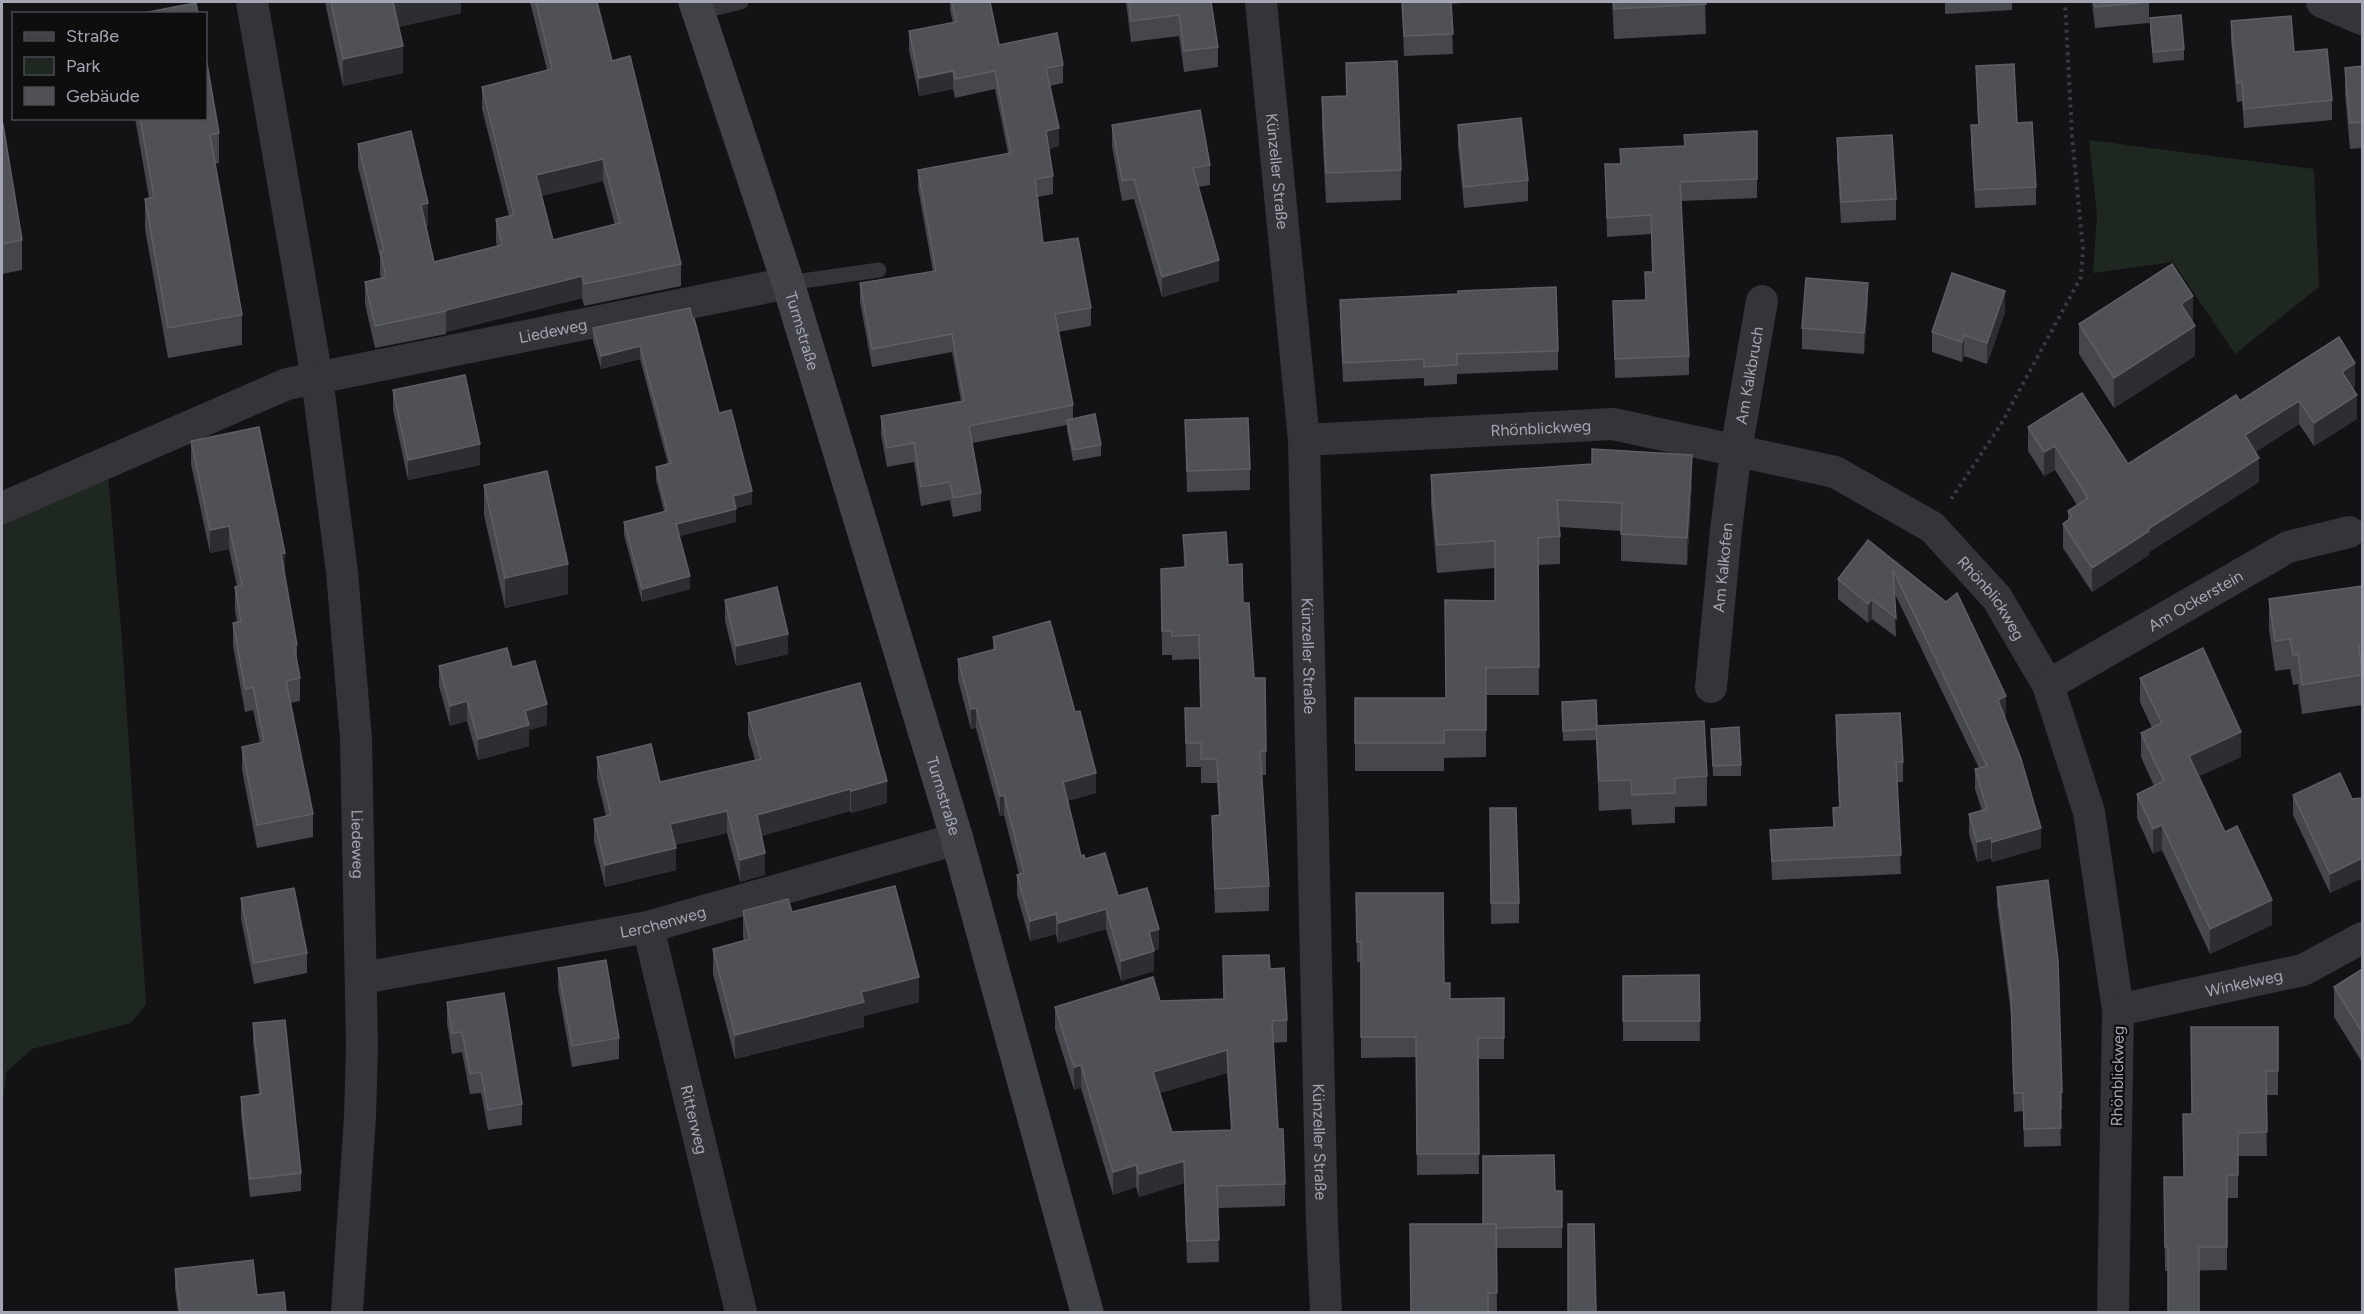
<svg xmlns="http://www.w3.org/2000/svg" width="2364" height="1314" font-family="Figtree,sans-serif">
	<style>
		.green { fill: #1f2721 }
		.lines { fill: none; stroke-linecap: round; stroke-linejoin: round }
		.path { stroke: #3a3a40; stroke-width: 4; stroke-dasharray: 3 4.5; stroke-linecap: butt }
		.service { stroke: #343439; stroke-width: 15 }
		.minor { stroke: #343439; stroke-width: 32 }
		.secondary { stroke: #424249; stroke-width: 33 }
		.wall { fill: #46474c; fill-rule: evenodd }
		.shaded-wall { fill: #2d2e31 }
		.building { fill: #505157; stroke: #5e5f66; stroke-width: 1.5; fill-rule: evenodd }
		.labels { text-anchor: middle; stroke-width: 4.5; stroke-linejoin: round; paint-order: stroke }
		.street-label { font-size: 16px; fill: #a5a6b4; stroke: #0e0e0f }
	</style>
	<rect width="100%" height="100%" fill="#131214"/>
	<!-- green -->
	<g class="green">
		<polygon points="2089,140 2314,169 2319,287 2235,354 2173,262 2093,273 2097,216"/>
		<polygon points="108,474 122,640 146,1004 131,1023 32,1049 6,1072 2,1109 2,520"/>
	</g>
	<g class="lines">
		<!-- path -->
		<polyline class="path" points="1951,499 2000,426 2081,277 2083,249 2072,136 2065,2"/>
		<!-- service -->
		<g class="service">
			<polyline points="699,12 741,2"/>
			<polyline points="788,283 879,270"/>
		</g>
		<!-- minor -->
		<g class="minor">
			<path id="s1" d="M252,2L317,378L342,572L356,739L362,1046L360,1116L347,1312"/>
			<path id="s2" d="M1261,2L1304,440L1322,1225L1326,1312"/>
			<polyline points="2322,2 2362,19"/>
			<path id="s3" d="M1304,440L1613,424L1835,472L1932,527L1997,598L2048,685L2089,812L2118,1010L2113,1312"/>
			<path id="s4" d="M2,508L287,384L788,283"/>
			<path id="s5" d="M2048,685L2288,547L2349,532"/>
			<path id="s6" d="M1711,687L1726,530L1736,450L1762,301"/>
			<path id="s7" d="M648,927L741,1312"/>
			<path id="s8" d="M362,978L648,927L957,839"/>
			<path id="s9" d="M2118,1010L2303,970L2362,938"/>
		</g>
		<!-- secondary -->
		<path class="secondary" id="s10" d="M695,2L788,283L957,839L1087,1312"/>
	</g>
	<!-- wall -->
	<g class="wall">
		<polygon points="325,2 461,2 461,13 398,27 403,73 343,86"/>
		<path d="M530,2H597L612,61L681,264V286L584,306L582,298L446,332V334L375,348L365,304V282L381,278L380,274V257L358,167V144L428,225L426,226L434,262L497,246L496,242V219L509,216L482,109V87L547,70ZM603,181L615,225L553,240L541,196Z"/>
		<polygon points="950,2 990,2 999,45 1063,65 1063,83 1050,86 1059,146 1049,149 1053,176 1053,194 1038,197 1043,243 1091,308 1091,326 1058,332 1073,405 1073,418 1101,445 1101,456 1073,461 1067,430 1067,425 972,443 981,493 981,511 953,517 950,500 921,506 914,462 887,467 881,435 881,416 961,401 952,352 872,367 860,302 860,283 933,272 918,188 918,170 1008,153 995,89 955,98 953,89 919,96 909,50 909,31 953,23 950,10"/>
		<polygon points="1126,2 1211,2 1218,47 1218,67 1184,72 1179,36 1131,42"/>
		<polygon points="1402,2 1478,2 1451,4 1453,54 1404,56"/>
		<polygon points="1612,2 1705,2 1706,34 1614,39"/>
		<polygon points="1945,2 2012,2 2012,10 1945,14"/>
		<polygon points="2092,2 2149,2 2149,23 2095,28"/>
		<polygon points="2150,18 2184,49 2184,60 2153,63 2150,29"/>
		<polygon points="2231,21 2294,52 2332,100 2332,120 2244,128 2242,101 2237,102 2231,40"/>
		<polygon points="1346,63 1401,170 1401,200 1326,203 1322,127 1322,97 1346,96"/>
		<polygon points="1976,66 2017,123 2036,187 2036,205 1975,208 1971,143 1971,125 1978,125"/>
		<polygon points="2362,66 2362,148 2350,149 2345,94 2345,68"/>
		<polygon points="135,118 206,118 219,133 219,163 215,164 242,315 242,345 168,358 145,229 145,199 149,198"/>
		<polygon points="2,124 22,240 22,270 2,274"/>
		<polygon points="1112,125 1210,165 1210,185 1198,187 1219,281 1162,297 1134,199 1122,201 1112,146"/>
		<polygon points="1458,125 1528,180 1528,201 1464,208 1458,145"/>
		<polygon points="1757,131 1757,198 1681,201 1689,356 1689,375 1615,378 1613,301 1645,300 1645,272 1652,272 1651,234 1607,237 1605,164 1620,164 1620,149 1684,146 1684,135"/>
		<polygon points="1837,138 1896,199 1896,220 1841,223 1837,158"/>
		<polygon points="1340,300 1558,351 1558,370 1457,374 1457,384 1424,386 1424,378 1343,382 1340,319"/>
		<polygon points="1868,303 1864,354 1802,349 1802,328"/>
		<polygon points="690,308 719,413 752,504 736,508 736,522 679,536 690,589 642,602 624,535 624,522 664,511 656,480 656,467 668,464 640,359 601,369 593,341 593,328"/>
		<polygon points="2005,312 1987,364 1964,356 1962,362 1932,352 1932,332"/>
		<polygon points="2193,322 2195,356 2114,408 2079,354 2079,324"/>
		<polygon points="2355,387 2352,389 2357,419 2314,446 2299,424 2255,452 2259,482 2149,552 2149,555 2092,592 2063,548 2063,524 2068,520 2068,511 2077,505 2055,470 2044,476 2028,451 2028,427 2128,464 2240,401"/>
		<polygon points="393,390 480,465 408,480 393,410"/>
		<polygon points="1185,420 1250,469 1250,490 1187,492"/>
		<polygon points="191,441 285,576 297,645 297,662 300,678 300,701 290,703 313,814 313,837 257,848 242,770 242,747 260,743 253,710 245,712 233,646 233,623 237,622 235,610 235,587 237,586 229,549 210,553 191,464"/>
		<polygon points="1431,475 1692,483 1687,565 1621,561 1621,531 1560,527 1560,564 1538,565 1539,695 1486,695 1486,757 1444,758 1444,771 1355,771 1355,698 1446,698 1495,601 1495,568 1437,573 1431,503"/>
		<polygon points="484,485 568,594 505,608 484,515"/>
		<polygon points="1183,535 1228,565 1243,603 1266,751 1266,775 1262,775 1269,886 1269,911 1215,913 1212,840 1212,816 1219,815 1217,783 1201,783 1201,767 1186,767 1185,708 1200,708 1199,659 1172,660 1172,655 1162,655 1161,569 1184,567"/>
		<polygon points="1868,540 1946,602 2006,716 2004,717 2041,848 1992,862 1991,858 1977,862 1969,834 1969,814 1982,811 1975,789 1975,769 1979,768 1894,592 1896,637 1872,619 1868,623 1838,599 1838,579"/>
		<polygon points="2362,586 2362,705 2302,714 2298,684 2293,685 2290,669 2275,671 2269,629 2269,599"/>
		<polygon points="725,600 788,654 736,666 725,621"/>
		<polygon points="993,637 1096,793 1067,801 1081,856 1085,859 1118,896 1159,949 1154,951 1154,971 1121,981 1106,929 1058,943 1056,934 1030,941 1017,895 1017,875 1019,874 1004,815 1000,816 976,728 971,729 958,680 958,659 993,650"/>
		<polygon points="439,666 512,667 547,725 529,730 529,746 478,760 467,721 450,726 439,686"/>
		<polygon points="2140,678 2241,757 2199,776 2225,832 2272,925 2210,954 2162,850 2153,854 2137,818 2137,794 2154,786 2141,757 2141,733 2152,728 2140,702"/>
		<polygon points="1562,712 1597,726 1707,776 1707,806 1675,807 1675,823 1632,825 1631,809 1599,811 1596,740 1563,741"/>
		<polygon points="748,713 887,803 851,813 850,811 761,836 765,875 740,882 727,833 675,845 676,870 605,887 594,841 594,819 606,816 597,779 597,757 660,782 755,760 748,735"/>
		<polygon points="1836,715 1903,762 1903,782 1897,782 1901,874 1772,880 1770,830 1833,827 1833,808 1839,807 1836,735"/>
		<polygon points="1711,729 1741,765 1741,776 1713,776"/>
		<polygon points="2293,795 2352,799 2362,798 2362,878 2330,893 2293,815"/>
		<polygon points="1490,808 1519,903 1519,923 1491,924"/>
		<polygon points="1997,887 2062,1092 2062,1110 2060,1110 2061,1146 2024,1147 2023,1111 2014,1112 2011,1013 1997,905"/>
		<polygon points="1356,893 1444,983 1450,999 1504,998 1504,1059 1478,1059 1479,1174 1417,1175 1416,1057 1361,1058 1361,962 1357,962"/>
		<polygon points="241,898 307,953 307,973 254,984 241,919"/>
		<polygon points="743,911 792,912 919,1002 864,1016 864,1027 735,1059 713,974 713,949 744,941 743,936"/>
		<path d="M1223,956L1270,969L1287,1020V1042L1273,1043L1278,1129L1285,1184V1206L1218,1208L1219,1262L1187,1263L1184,1183L1139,1197L1136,1187L1113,1195L1081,1088L1074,1090L1055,1029V1007L1160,1001L1224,999ZM1227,1073L1231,1131L1172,1132L1160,1093Z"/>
		<polygon points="558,968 619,1038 619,1059 572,1067 558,988"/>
		<polygon points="2362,969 2362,1062 2334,1017 2334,987"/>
		<polygon points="1699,975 1700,1041 1623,1041 1623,976"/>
		<polygon points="447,1002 522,1104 522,1125 488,1130 481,1093 470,1094 462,1052 452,1054 447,1023"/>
		<polygon points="253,1023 301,1173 301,1191 250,1197 241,1115 241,1097 259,1095 253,1041"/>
		<polygon points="2278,1027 2278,1095 2266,1095 2267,1156 2238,1156 2238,1198 2227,1198 2227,1270 2165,1271 2164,1177 2184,1177 2192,1114"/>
		<polygon points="1555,1191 1562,1191 1562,1248 1496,1248 1497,1312 1411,1312 1483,1224"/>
		<polygon points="175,1269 257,1295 286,1312 178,1312 175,1288"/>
	</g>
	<!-- shaded-wall -->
	<g class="shaded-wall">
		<polygon points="393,2 461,2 461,13 393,28"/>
		<polygon points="403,46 403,73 343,86 343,59"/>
		<polygon points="953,71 953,89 919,96 919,78"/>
		<polygon points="1059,128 1059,146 1046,149 1046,131"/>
		<polygon points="603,159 603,181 536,197 536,175"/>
		<polygon points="428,203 428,225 421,227 421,205"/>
		<polygon points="1219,260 1219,281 1162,297 1162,277"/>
		<polygon points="582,276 582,298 446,332 446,310"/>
		<polygon points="1868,283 1868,303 1864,354 1864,333"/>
		<polygon points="2005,291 2005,312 1987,364 1987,343"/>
		<polygon points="2193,296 2193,326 2181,304"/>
		<polygon points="2195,326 2195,356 2114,408 2114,378"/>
		<polygon points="1964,335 1964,356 1962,362 1962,342"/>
		<polygon points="640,346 640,359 601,369 601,356"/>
		<polygon points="2355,363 2355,387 2342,396 2342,372"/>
		<polygon points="2357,395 2357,419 2314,446 2314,423"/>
		<polygon points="2299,401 2299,424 2245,459 2245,435"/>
		<polygon points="480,444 480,465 408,480 408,460"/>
		<polygon points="2055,446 2055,470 2044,476 2044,452"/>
		<polygon points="1692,455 1692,483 1687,565 1687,538"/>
		<polygon points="2259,458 2259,482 2149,552 2149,555 2092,592 2092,568 2148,529"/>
		<polygon points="752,491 752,504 733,509 733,496"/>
		<polygon points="736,509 736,522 676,537 676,524"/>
		<polygon points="229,526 229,549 210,553 210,530"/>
		<polygon points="285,553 285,576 281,554"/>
		<polygon points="568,564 568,594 505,608 505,578"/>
		<polygon points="690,576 690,589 642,602 642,589"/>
		<polygon points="1872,599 1872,619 1868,623 1868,604"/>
		<polygon points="788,634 788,654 736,666 736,646"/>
		<polygon points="2006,696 2006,716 1998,720 1998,700"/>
		<polygon points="467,701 467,721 450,726 450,706"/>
		<polygon points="547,704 547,725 529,730 529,746 478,760 478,739 525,711"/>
		<polygon points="976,708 976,728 971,729 971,709"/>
		<polygon points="2241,732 2241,757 2189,781 2189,756"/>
		<polygon points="1096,773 1096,793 1063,802 1063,782"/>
		<polygon points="887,781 887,803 851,813 851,791"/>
		<polygon points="850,789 850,811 757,837 757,815"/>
		<polygon points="1004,795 1004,815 1000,816 1000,796"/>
		<polygon points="727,811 727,833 670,846 670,824"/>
		<polygon points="2162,825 2162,850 2153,854 2153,829"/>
		<polygon points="2041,828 2041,848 1992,862 1992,842"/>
		<polygon points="1991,838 1991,858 1977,862 1977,842"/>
		<polygon points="676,848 676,870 605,887 605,865"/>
		<polygon points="765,853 765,875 740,882 740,860"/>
		<polygon points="2362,858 2362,878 2330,893 2330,874"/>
		<polygon points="2272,900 2272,925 2210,954 2210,929"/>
		<polygon points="1106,909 1106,929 1058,943 1058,923"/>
		<polygon points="1056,914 1056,934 1030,941 1030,921"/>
		<polygon points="1159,929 1159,949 1149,952 1149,932"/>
		<polygon points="1154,951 1154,971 1121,981 1121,961"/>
		<polygon points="919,977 919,1002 864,1016 864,1027 735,1059 735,1035 861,992"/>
		<polygon points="1227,1050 1227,1073 1153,1095 1153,1072"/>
		<polygon points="1081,1065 1081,1088 1074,1090 1074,1067"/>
		<polygon points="1184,1161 1184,1183 1139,1197 1139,1174"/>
		<polygon points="1136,1165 1136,1187 1113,1195 1113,1172"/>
	</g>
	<!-- building -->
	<g class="building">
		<polygon points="331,2 393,2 403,46 343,59"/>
		<path d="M536,2H597L612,61L630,56L681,264L584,284L582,276L446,310V311L375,326L365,282L386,277L380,251H384L358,144L411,131L428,203L421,205L434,262L502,245L496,219L514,215L482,87L552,69ZM603,159L620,223L553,240L536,175Z"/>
		<polygon points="952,2 990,2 999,45 1057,33 1063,65 1046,68 1059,128 1046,131 1053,176 1035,179 1043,243 1078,238 1091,308 1055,314 1073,405 969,426 981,493 953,498 950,482 921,487 914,443 887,448 881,416 964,401 952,334 872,349 860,283 936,271 918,170 1011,153 995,71 955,79 953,71 919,78 909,31 956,22"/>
		<polygon points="1129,2 1211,2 1218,47 1184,51 1179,15 1131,21"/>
		<polygon points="1402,2 1451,2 1453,34 1404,36"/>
		<polygon points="1614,2 1705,2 1706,4 1614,9"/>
		<polygon points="2094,2 2149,2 2095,7"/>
		<polygon points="196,3 198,14 138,14"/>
		<polygon points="2181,15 2184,49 2153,52 2150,18"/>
		<polygon points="2291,16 2294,52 2327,49 2332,100 2244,109 2242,82 2237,83 2231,21"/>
		<polygon points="206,58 219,133 210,135 242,315 168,328 145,199 154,197 140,118 206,118"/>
		<polygon points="1397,61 1401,170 1326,173 1322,97 1347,96 1346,63"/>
		<polygon points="2014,64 2017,123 2032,122 2036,187 1975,190 1971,125 1979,125 1976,66"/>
		<polygon points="2362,66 2362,122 2350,123 2345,68"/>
		<polygon points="1200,110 1210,165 1193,168 1219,260 1162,277 1134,179 1122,181 1112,125"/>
		<polygon points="1521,118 1528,180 1464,187 1458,125"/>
		<polygon points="3,124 22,240 2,244 2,124"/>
		<polygon points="1757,131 1757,179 1680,182 1689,356 1615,359 1613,301 1646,300 1645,272 1653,272 1651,215 1607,218 1605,164 1621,164 1620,149 1685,146 1684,135"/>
		<polygon points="1892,135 1896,199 1841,202 1837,138"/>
		<polygon points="2172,264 2193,296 2181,304 2195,326 2114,378 2079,324"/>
		<polygon points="1952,273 2005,291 1987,343 1964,335 1962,342 1932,332"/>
		<polygon points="1806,278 1868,283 1864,333 1802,328"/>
		<polygon points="1556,287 1558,351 1457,354 1457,365 1424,367 1424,359 1343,363 1340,300 1458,294 1458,291"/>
		<polygon points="690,308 692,318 694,318 719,413 731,410 752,491 733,496 736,509 676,524 690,576 642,589 624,522 667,511 656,467 671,463 640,346 601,356 593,328"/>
		<polygon points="2339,337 2355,363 2342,372 2357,395 2314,423 2299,401 2245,435 2259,458 2148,529 2149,531 2092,568 2063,524 2072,517 2068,511 2088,498 2055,446 2044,452 2028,427 2082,393 2128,464 2236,395 2240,401"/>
		<polygon points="465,375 480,444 408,460 393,390"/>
		<polygon points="1095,414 1101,445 1073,450 1067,420"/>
		<polygon points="1248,418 1250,469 1187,471 1185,420"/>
		<polygon points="259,427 285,553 281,554 297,645 294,646 300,678 286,681 313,814 257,825 242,747 264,742 253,687 245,689 233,623 241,621 235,587 242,585 229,526 210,530 191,441"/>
		<polygon points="1592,449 1692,455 1687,538 1621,534 1622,503 1557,500 1560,536 1538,538 1539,667 1486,668 1486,730 1444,730 1444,743 1355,743 1355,698 1446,698 1445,600 1495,601 1495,541 1437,545 1431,475 1592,464"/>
		<polygon points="547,471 568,564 505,578 484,485"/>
		<polygon points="1226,532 1228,565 1242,564 1243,603 1249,603 1254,678 1265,678 1266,751 1260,751 1269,886 1215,889 1212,816 1220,815 1217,759 1201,759 1201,743 1186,743 1185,708 1201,708 1199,635 1172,636 1172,631 1162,631 1161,569 1186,567 1183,535"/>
		<polygon points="1868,540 1946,602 1957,593 2006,696 1998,700 2021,759 2041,828 1992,842 1991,838 1977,842 1969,814 1987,809 1975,769 1987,766 1893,570 1896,618 1872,599 1868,604 1838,579"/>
		<polygon points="2362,586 2362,645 2359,645 2362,675 2302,685 2298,654 2293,655 2290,639 2275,641 2269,599"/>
		<polygon points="777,587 788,634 736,646 725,600"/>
		<polygon points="1050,621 1075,712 1080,711 1096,773 1063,782 1081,856 1084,855 1085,859 1105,853 1118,896 1147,888 1159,929 1149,932 1154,951 1121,961 1106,909 1058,923 1056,914 1030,921 1017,875 1024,873 1004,795 1000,796 976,708 971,709 958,659 996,649 993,637"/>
		<polygon points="507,648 512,667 535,661 547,704 525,711 529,725 478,739 467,701 450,706 439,666"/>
		<polygon points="2203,648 2241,732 2189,756 2225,832 2237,826 2272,900 2210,929 2162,825 2153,829 2137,794 2164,781 2141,733 2162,723 2140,678"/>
		<polygon points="860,683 887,781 851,791 850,789 757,815 765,853 740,860 727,811 670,824 676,848 605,865 594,819 611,815 597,757 651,744 660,782 761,759 748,713"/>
		<polygon points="1596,700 1597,726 1596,726 1597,729 1563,731 1562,702"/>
		<polygon points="1900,713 1903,762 1896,762 1901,855 1772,861 1770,830 1834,827 1833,808 1840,807 1836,715"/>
		<polygon points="1704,721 1707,776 1675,778 1675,793 1632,795 1631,780 1599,781 1596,726"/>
		<polygon points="1739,727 1741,765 1713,766 1711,729"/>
		<polygon points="2340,773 2352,799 2362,798 2362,858 2330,874 2293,795"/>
		<polygon points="1490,808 1516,808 1519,903 1491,903"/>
		<polygon points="2048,880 2058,961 2062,1092 2060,1092 2061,1128 2024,1129 2023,1093 2014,1093 2011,995 1997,887"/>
		<polygon points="895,886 919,977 861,992 864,1002 735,1035 713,949 750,939 743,911 788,899 792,912"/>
		<polygon points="294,888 307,953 254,963 241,898"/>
		<polygon points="1356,893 1443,893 1444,983 1450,983 1450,999 1504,998 1504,1038 1478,1038 1479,1154 1417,1154 1416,1037 1361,1037 1361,942 1357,942"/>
		<path d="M1269,955L1270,969L1284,968L1287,1020L1272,1021L1278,1129H1283L1285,1184L1217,1186L1219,1240L1187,1241L1184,1161L1139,1174L1136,1165L1113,1172L1081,1065L1074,1067L1055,1007L1153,977L1160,1001L1224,999L1223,956ZM1227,1050L1232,1130L1172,1132L1153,1072Z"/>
		<polygon points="606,960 619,1038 572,1046 558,968"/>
		<polygon points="2362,969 2362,1032 2334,987"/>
		<polygon points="1699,975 1700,1021 1623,1021 1623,976"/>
		<polygon points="504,993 522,1104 488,1110 481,1072 470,1074 462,1032 452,1033 447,1002"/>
		<polygon points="285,1020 301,1173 250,1179 241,1097 261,1094 253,1023"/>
		<polygon points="2191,1027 2278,1027 2278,1071 2266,1071 2267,1132 2238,1133 2238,1175 2227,1175 2227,1247 2199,1247 2199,1312 2168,1312 2168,1247 2165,1247 2164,1177 2184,1177 2183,1114 2192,1114"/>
		<polygon points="1554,1155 1555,1191 1562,1191 1562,1227 1496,1228 1496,1224 1483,1224 1483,1156"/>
		<polygon points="1410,1224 1496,1224 1497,1293 1488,1293 1488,1312 1411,1312"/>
		<polygon points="1568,1224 1594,1224 1596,1312 1568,1312"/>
		<polygon points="253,1260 257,1295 284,1292 286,1312 180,1312 175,1269"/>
	</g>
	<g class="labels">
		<!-- street labels -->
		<g class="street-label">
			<text dy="6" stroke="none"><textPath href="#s2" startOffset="170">Künzeller Straße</textPath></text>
			<text dy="6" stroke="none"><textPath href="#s4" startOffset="582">Liedeweg</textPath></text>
			<text dy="6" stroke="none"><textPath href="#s10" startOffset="346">Turmstraße</textPath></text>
			<text dy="6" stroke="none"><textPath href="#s6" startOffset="314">Am Kalkbruch</textPath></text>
			<text dy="6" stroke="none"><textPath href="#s3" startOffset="237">Rhönblickweg</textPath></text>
			<text dy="6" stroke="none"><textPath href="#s6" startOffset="120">Am Kalkofen</textPath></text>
			<text dy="6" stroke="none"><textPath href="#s3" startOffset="741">Rhönblickweg</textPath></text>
			<text dy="6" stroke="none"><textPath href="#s5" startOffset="170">Am Ockerstein</textPath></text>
			<text dy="6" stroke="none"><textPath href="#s2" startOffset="656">Künzeller Straße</textPath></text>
			<text dy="6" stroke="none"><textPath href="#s10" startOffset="832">Turmstraße</textPath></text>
			<text dy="6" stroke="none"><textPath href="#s1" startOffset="850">Liedeweg</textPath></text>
			<text dy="6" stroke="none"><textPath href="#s8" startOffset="306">Lerchenweg</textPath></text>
			<text dy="6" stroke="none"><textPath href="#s9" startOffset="129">Winkelweg</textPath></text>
			<text transform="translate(2117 1076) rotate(-89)" y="6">Rhönblickweg</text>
			<text dy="6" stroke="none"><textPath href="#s7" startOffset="198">Ritterweg</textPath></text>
			<text dy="6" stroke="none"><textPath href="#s2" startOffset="1142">Künzeller Straße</textPath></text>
		</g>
	</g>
	<!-- border -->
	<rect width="2364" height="1314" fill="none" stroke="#a5a6b4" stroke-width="6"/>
	<!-- legend -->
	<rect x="12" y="12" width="195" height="108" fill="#0e0e0f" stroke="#4a4b51" stroke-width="1.5"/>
	<rect x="24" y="32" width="30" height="9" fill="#424249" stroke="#4a4b51" stroke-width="1.5"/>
	<text x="66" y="42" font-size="18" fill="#a5a6b4">Straße</text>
	<rect x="24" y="57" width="30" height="18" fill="#1f2721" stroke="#4a4b51" stroke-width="1.5"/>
	<text x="66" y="72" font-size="18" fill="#a5a6b4">Park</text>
	<rect x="24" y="87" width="30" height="18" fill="#505157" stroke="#4a4b51" stroke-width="1.5"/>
	<text x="66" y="102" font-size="18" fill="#a5a6b4">Gebäude</text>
</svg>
